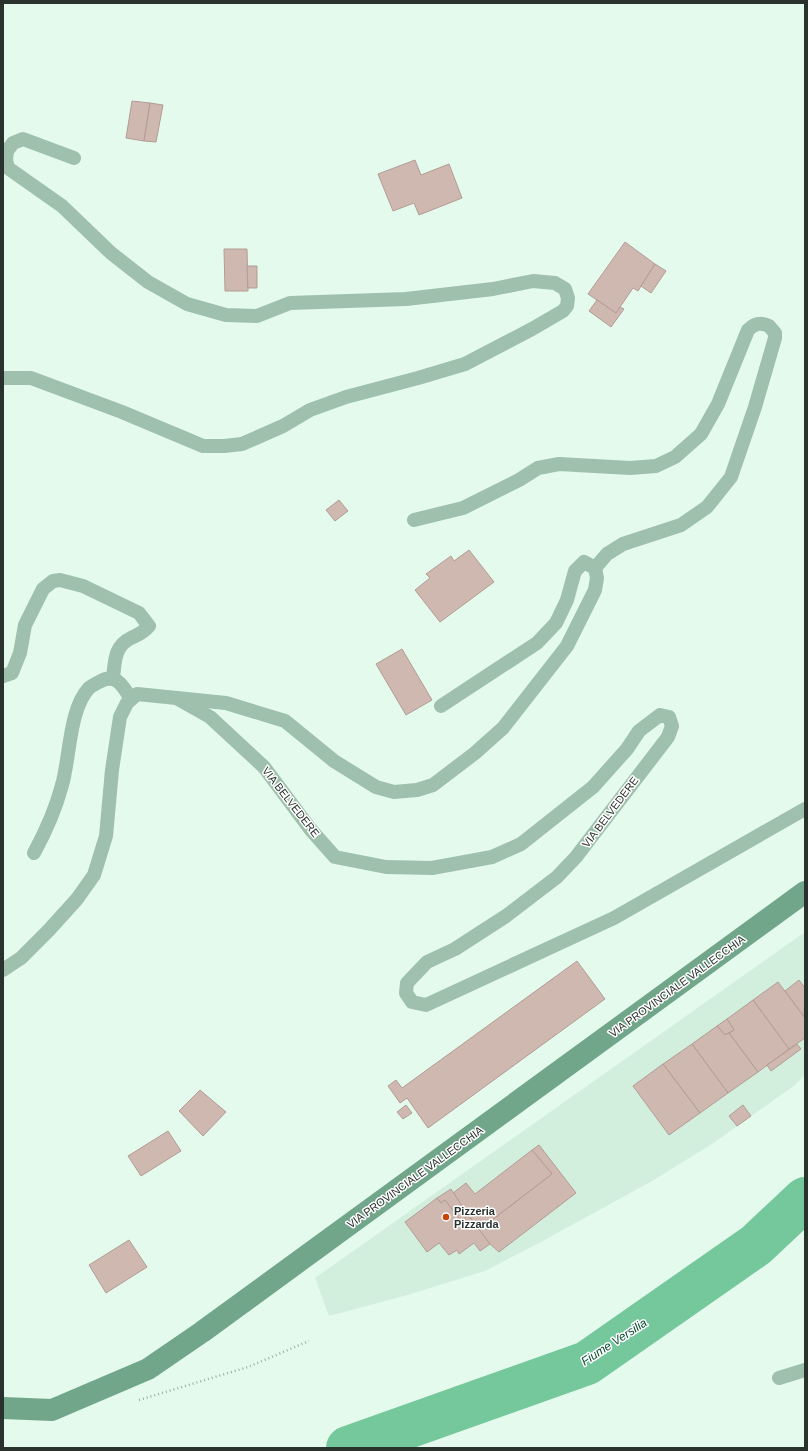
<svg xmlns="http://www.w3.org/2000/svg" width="808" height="1451" font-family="Arial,sans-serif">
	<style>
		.built { fill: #d2eedd }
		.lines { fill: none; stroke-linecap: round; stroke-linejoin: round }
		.river { stroke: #75c79c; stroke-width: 44 }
		.building { fill: #cfb8b0; stroke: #b39c95 }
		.path { stroke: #9daea4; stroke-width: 2.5; stroke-dasharray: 1 3; stroke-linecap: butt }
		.lane { stroke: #9ec0ac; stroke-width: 14 }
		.secondary { stroke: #72a68a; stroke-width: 22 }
		.poi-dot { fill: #ca4309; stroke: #fff; stroke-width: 1.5 }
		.labels { text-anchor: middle; stroke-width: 3; stroke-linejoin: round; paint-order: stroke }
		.street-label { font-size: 11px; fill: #29322d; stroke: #fff }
		.poi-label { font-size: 11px; font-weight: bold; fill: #29322d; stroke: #fff; text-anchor: start }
		.water-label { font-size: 12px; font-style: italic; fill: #0a4d31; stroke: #fff }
	</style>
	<rect width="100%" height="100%" fill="#e4faed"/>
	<!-- built -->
	<polygon class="built" points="805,932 805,1075 795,1085 712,1144 652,1181 541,1242 485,1271 404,1296 329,1316 315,1278"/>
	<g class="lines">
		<!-- river -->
		<polyline class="river" points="348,1448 587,1363 756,1245 805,1199"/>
	</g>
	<!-- building -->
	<g class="building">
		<polygon points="132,101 150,103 144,141 126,138"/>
		<polygon points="150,103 163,105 156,142 144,141"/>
		<polygon points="415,160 421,175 449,164 462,198 419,215 414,203 393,211 378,174"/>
		<polygon points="625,242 655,264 638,291 633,288 616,313 588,294"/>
		<polygon points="224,249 247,249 248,291 225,291"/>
		<polygon points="655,264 666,271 651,293 641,286"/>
		<polygon points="247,266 257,266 257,288 248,288"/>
		<polygon points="597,300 616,313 620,307 624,309 611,327 589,311"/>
		<polygon points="339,500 348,511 335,521 326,510"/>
		<polygon points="469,550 494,582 440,622 415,590 430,578 426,574 451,556 454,561"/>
		<polygon points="402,649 432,700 406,715 376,664"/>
		<polygon points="577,961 605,999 428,1128 407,1098 400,1103 388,1086 396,1080 402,1088"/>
		<polygon points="799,980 805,988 804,1017 785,991"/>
		<polygon points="778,982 805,1018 805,1038 789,1049 753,1000"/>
		<polygon points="753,1000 789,1049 758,1072 729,1033 734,1030 727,1019"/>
		<polygon points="727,1019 734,1030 725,1035 717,1026"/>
		<polygon points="717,1026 725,1035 729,1033 758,1072 728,1093 692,1044"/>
		<polygon points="692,1044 728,1093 700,1113 663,1064"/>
		<polygon points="797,1044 801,1049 771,1071 767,1065"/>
		<polygon points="663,1064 700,1113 669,1135 633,1086"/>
		<polygon points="200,1090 226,1112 203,1136 179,1111"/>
		<polygon points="406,1105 412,1113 403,1119 397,1112"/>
		<polygon points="743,1105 751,1116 737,1126 729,1116"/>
		<polygon points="168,1131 181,1151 141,1176 128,1156"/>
		<polygon points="539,1145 576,1193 499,1252 490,1244 479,1230 552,1174 532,1150"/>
		<polygon points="532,1150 552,1174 479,1230 453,1193 466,1183 475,1194"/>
		<polygon points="451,1189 468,1215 461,1221 445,1200 441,1203 437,1198"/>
		<polygon points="437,1198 441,1203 445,1200 461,1221 468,1215 490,1244 480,1251 474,1243 459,1254 457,1250 449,1255 439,1243 427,1252 405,1222"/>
		<polygon points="129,1240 147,1267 106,1293 89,1265"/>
	</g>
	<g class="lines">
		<!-- path -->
		<polyline class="path" points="139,1400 248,1367 309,1341"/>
		<!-- lane -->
		<g class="lane">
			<polyline points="3,378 31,378 122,412 203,446 224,446 242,444 283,426 310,410 346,397 418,378 465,364 532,329 563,311 567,306 568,298 565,289 555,283 533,281 493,289 406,299 290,303 257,316 226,315 187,304 148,282 111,253 62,206 8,168 6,160 7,151 13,143 23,139 74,158"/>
			<path d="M414,520L463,508L519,480L538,468L559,464L630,468L656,466L675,457L701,434L718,404L748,330C755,323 761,322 769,326L775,333V338L755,407L731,477L707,507L681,525L623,544L607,554L595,568"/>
			<path d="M3,676L12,673L20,653L25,625L43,589L53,581L60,580L83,586L139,613L149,626C144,632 138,635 131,638C114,646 115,662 113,678"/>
			<polyline points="178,699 210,717 264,767 311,830 335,857 386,867 432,868 492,857 521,844 593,787 627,749 639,731 660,715 669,717 672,726 668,737 576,857 557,877 506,916 455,949 427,962 407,983 406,993 412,1002 426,1005 614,918 805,809"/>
			<path d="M34,853C46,831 56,808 62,785C70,758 69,709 89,688C92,685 96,684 99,682C116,672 123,686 131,699"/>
			<polyline points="3,970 21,958 49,930 77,899 94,875 106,836 112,770 120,717 127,703 137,694 226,703 285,721 334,761 376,787 394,792 417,790 433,785 475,753 503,728 567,646 595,590 597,578 595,568 584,562 575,571 567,600 556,623 537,643 441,706"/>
			<polyline points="779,1378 805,1370"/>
		</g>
		<!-- secondary -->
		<polyline class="secondary" points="3,1408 52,1410 148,1369 202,1332 805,892"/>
	</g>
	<!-- markers -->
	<circle class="poi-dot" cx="446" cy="1217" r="4"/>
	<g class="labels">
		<!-- street labels -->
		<g class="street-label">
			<text transform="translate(291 802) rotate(52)" y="4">VIA BELVEDERE</text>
			<text transform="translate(610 812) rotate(-53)" y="4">VIA BELVEDERE</text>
			<text transform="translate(677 986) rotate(-36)" y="4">VIA PROVINCIALE VALLECCHIA</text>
			<text transform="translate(415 1177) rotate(-36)" y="4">VIA PROVINCIALE VALLECCHIA</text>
		</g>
		<!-- poi labels -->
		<g class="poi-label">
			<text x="454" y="1215">Pizzeria<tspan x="454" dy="13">Pizzarda</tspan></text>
		</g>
		<!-- water labels -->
		<g class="water-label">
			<text transform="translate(614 1342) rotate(-33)" y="4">Fiume Versilia</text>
		</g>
	</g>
	<!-- border -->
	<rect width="808" height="1451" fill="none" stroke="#29322d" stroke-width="8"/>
</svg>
